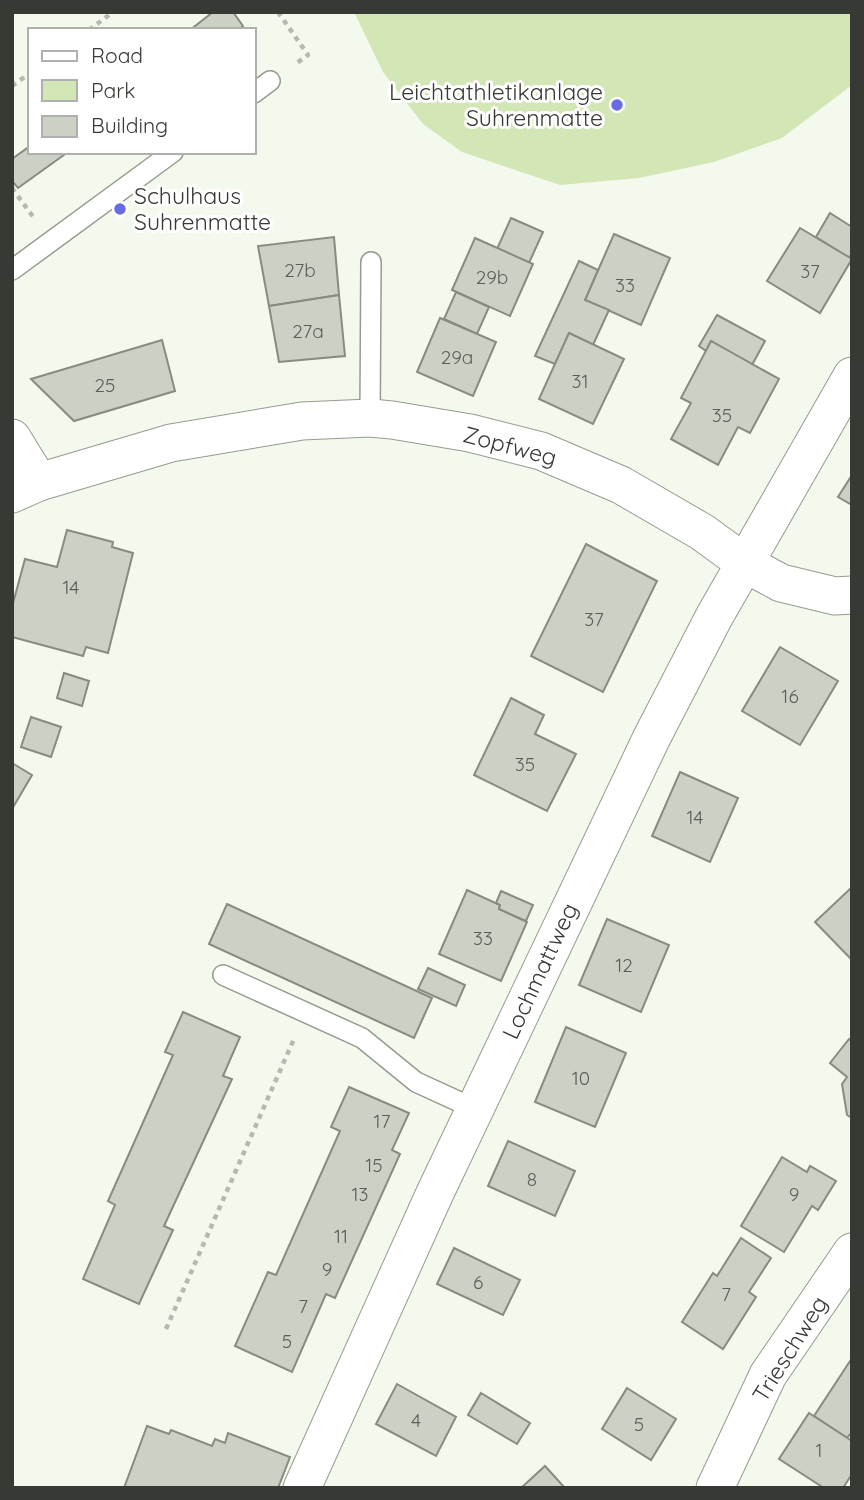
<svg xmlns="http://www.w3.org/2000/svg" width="864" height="1500" font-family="Quicksand,sans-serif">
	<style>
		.green { fill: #d3e6b6 }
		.building { fill: #ccd1c5; stroke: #878c81; stroke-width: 2 }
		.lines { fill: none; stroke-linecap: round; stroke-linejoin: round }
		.lane-casing { stroke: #969b90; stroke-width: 22 }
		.street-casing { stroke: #969b90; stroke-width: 39 }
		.path { stroke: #b5b9b0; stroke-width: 4.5; stroke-dasharray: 5 5; stroke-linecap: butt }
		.lane { stroke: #fff; stroke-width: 19 }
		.street { stroke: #fff; stroke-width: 37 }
		.poi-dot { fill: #696be5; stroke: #fff; stroke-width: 2.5 }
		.labels { text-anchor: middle; stroke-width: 6; stroke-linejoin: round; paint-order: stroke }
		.number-label { font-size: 19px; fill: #5c5f58 }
		.poi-label { font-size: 23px; fill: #373934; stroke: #fff; text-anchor: end }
		.street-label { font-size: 23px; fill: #373934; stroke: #fff }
	</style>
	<rect width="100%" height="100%" fill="#f4f9ed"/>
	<!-- green -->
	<polygon class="green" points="354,12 852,12 852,85 782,138 714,162 639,178 560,185 462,152 423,124 383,72"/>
	<!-- building -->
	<g class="building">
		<polygon points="213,12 233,12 243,26 238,30 190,30"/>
		<polygon points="30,146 30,152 68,152 18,188 12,181 12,159"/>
		<polygon points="830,213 852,227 852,253 849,258 816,237"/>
		<polygon points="511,218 543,232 529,263 497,249"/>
		<polygon points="800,228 852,259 820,313 767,281"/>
		<polygon points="614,234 670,258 641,325 585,300"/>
		<polygon points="334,237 339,295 269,306 258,246"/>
		<polygon points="475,238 533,264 510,316 452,290"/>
		<polygon points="579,261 598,270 585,300 609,310 593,345 569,333 555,364 535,356"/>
		<polygon points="456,292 489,307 477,334 444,319"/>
		<polygon points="339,295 345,356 279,362 269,306"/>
		<polygon points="717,315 765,341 752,365 711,341 706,351 699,346"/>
		<polygon points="440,318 496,342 473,396 417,372"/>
		<polygon points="569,333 624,359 593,424 539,399"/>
		<polygon points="162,340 175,391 74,421 31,379"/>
		<polygon points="711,341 779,379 750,433 738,427 718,465 671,439 691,403 681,398"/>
		<polygon points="852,475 852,505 838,497"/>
		<polygon points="67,530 113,542 112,547 133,553 108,653 86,647 83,656 12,637 12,607 25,559 57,567"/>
		<polygon points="586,544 657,581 603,692 531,656"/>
		<polygon points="780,647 838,681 800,745 742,711"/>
		<polygon points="64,673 89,681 82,706 57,698"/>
		<polygon points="511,698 544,715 535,734 576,754 547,811 474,775"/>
		<polygon points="31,717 61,727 51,757 21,747"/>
		<polygon points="12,763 32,775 12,809"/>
		<polygon points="680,772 738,798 710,862 652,836"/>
		<polygon points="852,887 852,960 815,922"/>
		<polygon points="467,890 500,905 499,909 527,922 501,981 439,954"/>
		<polygon points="501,891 533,905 526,921 499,909 500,905 496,903"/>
		<polygon points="227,904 432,998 414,1038 209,944"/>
		<polygon points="607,919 669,945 641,1012 579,985"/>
		<polygon points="428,968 465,985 456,1006 418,989"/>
		<polygon points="183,1012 240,1037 223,1076 232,1079 164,1226 173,1230 139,1304 83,1279 115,1205 108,1201 173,1055 165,1052"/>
		<polygon points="566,1027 626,1053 595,1127 535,1102"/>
		<polygon points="849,1039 852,1041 852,1118 847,1115 842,1084 847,1077 830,1063"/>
		<polygon points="349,1087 409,1113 392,1150 400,1154 335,1298 326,1294 292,1372 235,1346 268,1272 276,1275 340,1131 331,1127"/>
		<polygon points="508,1141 575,1171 555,1216 488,1186"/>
		<polygon points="782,1157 807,1172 810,1166 836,1181 818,1210 812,1206 784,1252 741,1226"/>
		<polygon points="741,1238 771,1258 749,1292 756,1297 723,1349 682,1322 713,1273 717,1276"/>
		<polygon points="454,1248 520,1280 503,1315 437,1284"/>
		<polygon points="852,1358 852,1432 847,1438 814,1416"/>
		<polygon points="397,1384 456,1417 436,1456 376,1424"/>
		<polygon points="627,1388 676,1419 651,1460 602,1429"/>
		<polygon points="481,1393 530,1423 517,1444 468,1415"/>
		<polygon points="809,1413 852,1441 852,1474 843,1488 824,1488 779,1459"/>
		<polygon points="147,1426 169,1434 171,1430 212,1446 215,1439 225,1443 228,1433 290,1457 278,1488 124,1488"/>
		<polygon points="545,1466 565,1488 521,1488"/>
	</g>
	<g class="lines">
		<!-- lane casing -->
		<g class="lane-casing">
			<g id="lane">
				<polyline points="254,93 270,81"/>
				<polyline points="12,270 173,152"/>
				<polyline points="370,418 371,262"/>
				<polyline points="223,975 362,1038 416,1082 475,1109"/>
			</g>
		</g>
		<!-- street casing -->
		<g class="street-casing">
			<g id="street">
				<polyline points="12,438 39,482"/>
				<polyline points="12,494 39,482 171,443 302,421 370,418 392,420 470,433 541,451 621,485 702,532 746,564 781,583 835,596 852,595"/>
				<polyline points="302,1488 435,1193 652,737 714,617 852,376"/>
				<polyline points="715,1488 768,1375 852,1252"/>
			</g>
		</g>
		<!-- path -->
		<g class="path">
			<polyline points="278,12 308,55 294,65"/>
			<polyline points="89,30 113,12"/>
			<polyline points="12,86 30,73"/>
			<polyline points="12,188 34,218"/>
			<polyline points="166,1329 294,1039"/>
		</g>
		<!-- lane -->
		<use href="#lane" class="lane"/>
		<!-- street -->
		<use href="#street" class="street"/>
	</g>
	<!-- markers -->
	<g class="poi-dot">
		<circle cx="617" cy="105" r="7"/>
		<circle cx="120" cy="209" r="7"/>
	</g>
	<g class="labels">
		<!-- number labels -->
		<g class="number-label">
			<text x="300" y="277">27b</text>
			<text x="810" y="278">37</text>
			<text x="492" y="284">29b</text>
			<text x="625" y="292">33</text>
			<text x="308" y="338">27a</text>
			<text x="457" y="364">29a</text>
			<text x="580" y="388">31</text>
			<text x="105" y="392">25</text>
			<text x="722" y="422">35</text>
			<text x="71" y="594">14</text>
			<text x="594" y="626">37</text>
			<text x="790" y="703">16</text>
			<text x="525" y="771">35</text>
			<text x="695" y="824">14</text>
			<text x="483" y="945">33</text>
			<text x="624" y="972">12</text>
			<text x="581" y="1085">10</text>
			<text x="382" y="1128">17</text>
			<text x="374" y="1172">15</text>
			<text x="532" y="1186">8</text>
			<text x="360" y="1201">13</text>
			<text x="794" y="1201">9</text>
			<text x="341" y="1243">11</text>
			<text x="327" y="1276">9</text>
			<text x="478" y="1289">6</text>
			<text x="726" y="1301">7</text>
			<text x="303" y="1313">7</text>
			<text x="287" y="1348">5</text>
			<text x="416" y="1427">4</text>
			<text x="639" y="1431">5</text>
			<text x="819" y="1457">1</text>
		</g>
		<!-- poi labels -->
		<g class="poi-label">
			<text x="603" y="100">Leichtathletikanlage<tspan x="603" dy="26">Suhrenmatte</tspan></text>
			<text x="134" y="204" text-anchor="start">Schulhaus<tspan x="134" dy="26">Suhrenmatte</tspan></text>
		</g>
		<!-- street labels -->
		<g class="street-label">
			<text transform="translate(510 446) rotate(15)" y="8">Zopfweg</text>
			<text transform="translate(540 971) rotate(-65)" y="8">Lochmattweg</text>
			<text transform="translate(790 1349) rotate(-58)" y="8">Trieschweg</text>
		</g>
	</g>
	<!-- border -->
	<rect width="864" height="1500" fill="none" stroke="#373934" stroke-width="28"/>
	<!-- legend -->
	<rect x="28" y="28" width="228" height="126" fill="#ffffff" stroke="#afb0ae" stroke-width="2"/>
	<rect x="42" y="51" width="35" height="10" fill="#ffffff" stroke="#afb0ae" stroke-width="2"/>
	<text x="91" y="63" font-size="21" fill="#373934">Road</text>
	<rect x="42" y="80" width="35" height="21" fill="#d3e6b6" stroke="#afb0ae" stroke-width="2"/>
	<text x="91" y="98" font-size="21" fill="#373934">Park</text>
	<rect x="42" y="116" width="35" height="21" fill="#ccd1c5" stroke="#afb0ae" stroke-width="2"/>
	<text x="91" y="133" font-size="21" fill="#373934">Building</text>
</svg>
